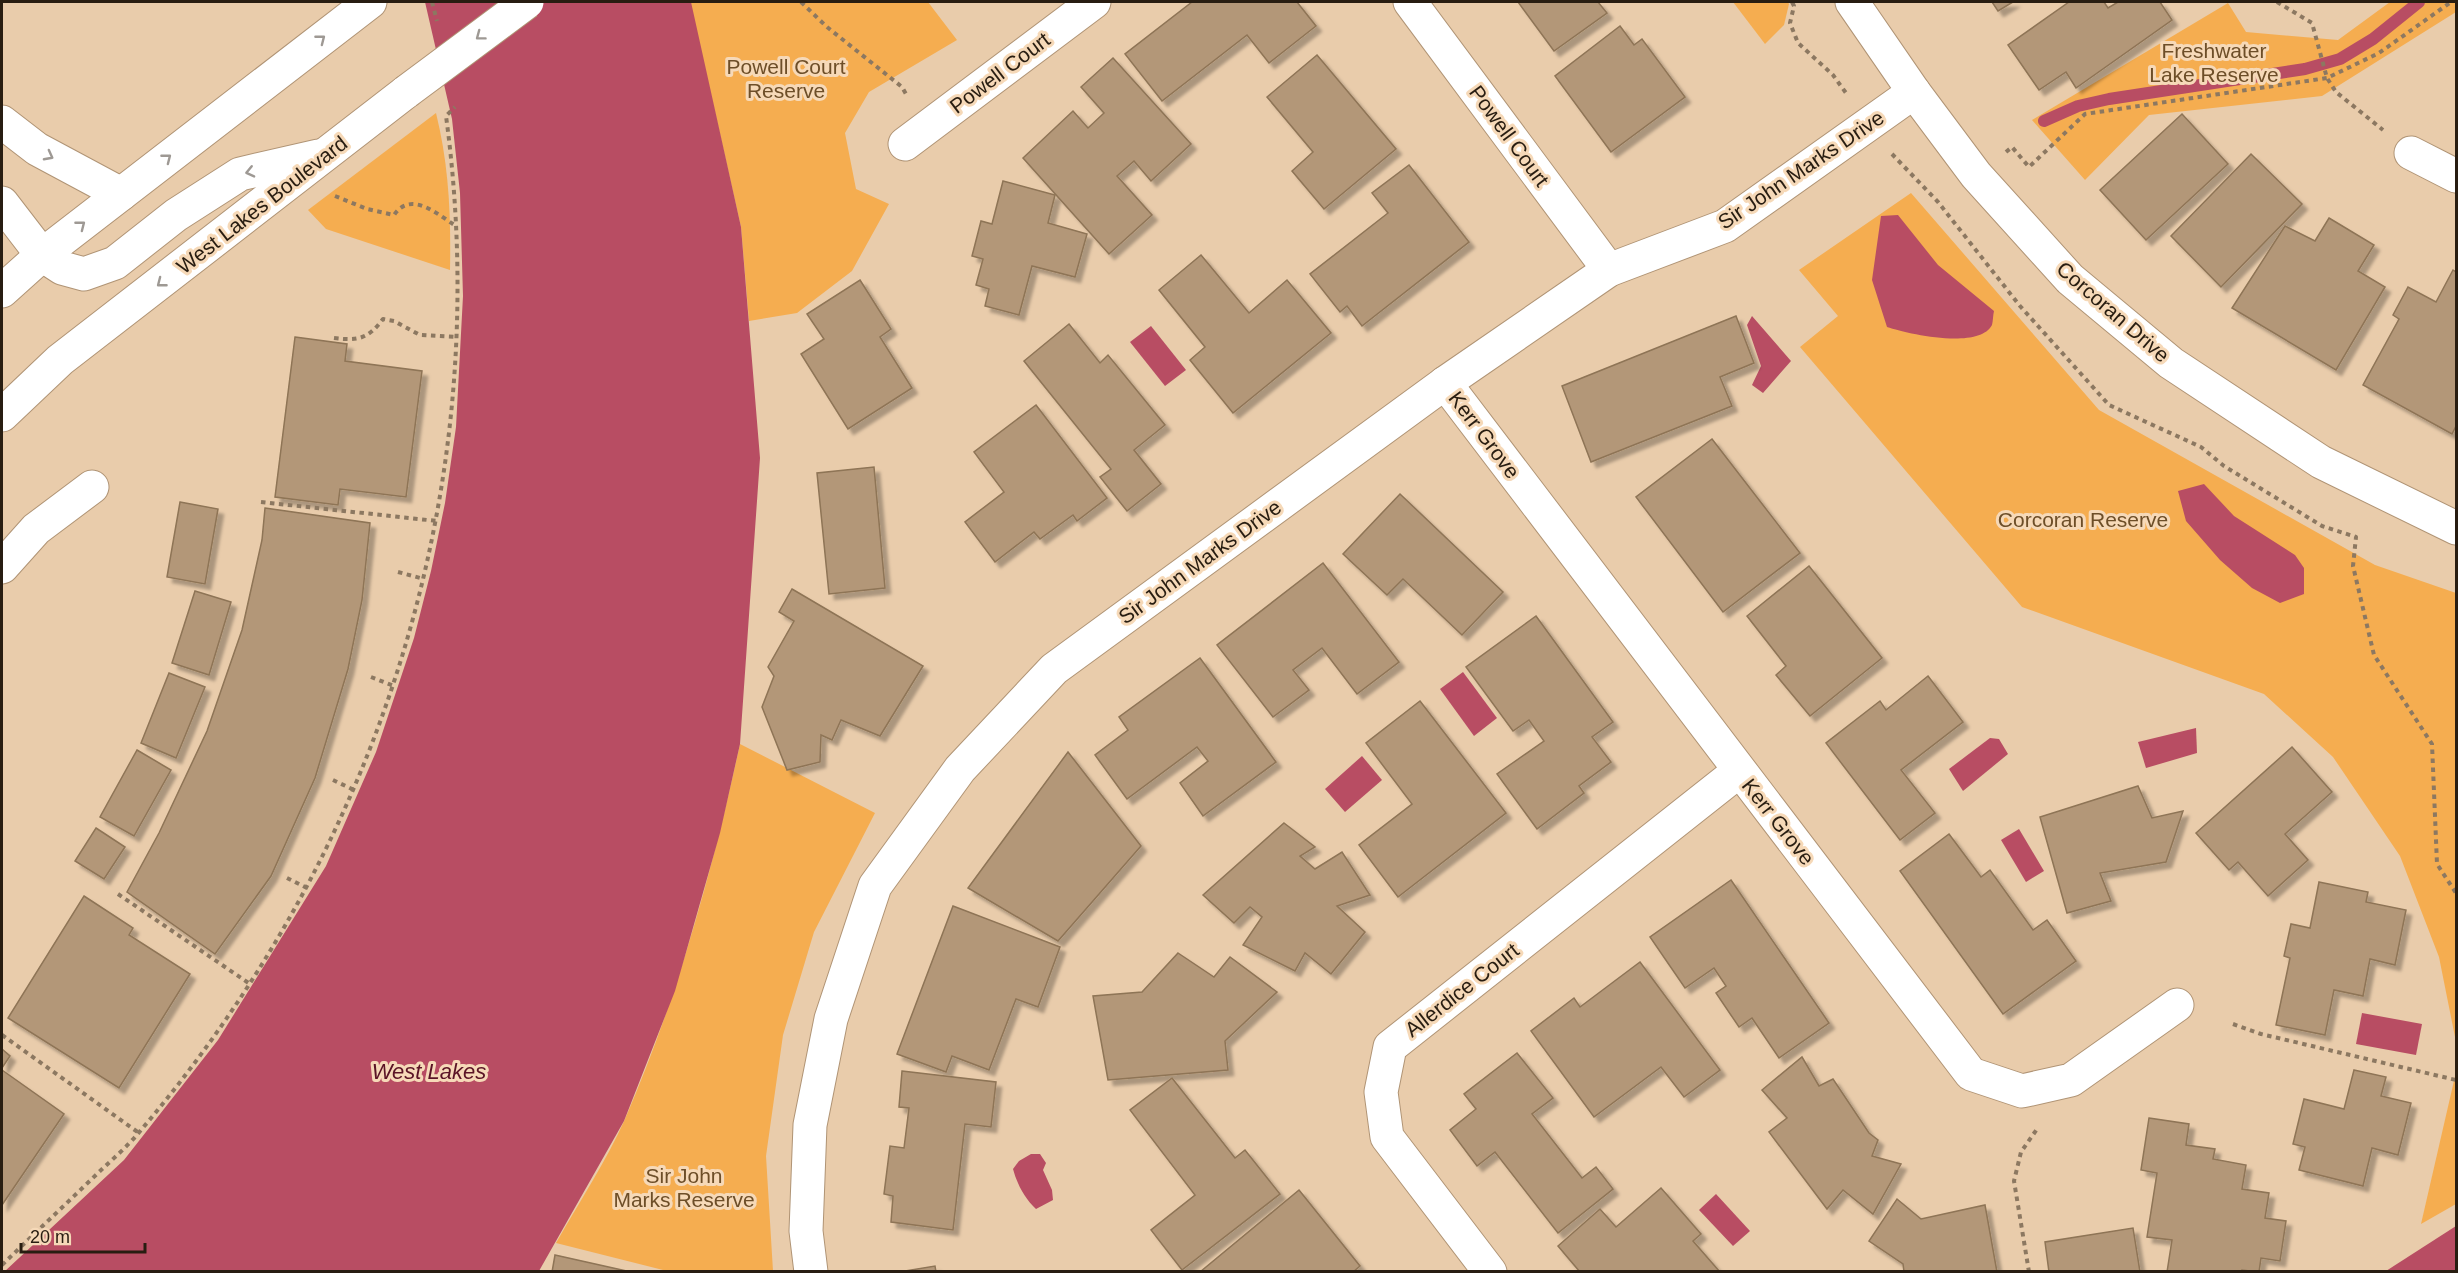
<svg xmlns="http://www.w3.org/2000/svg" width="2458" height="1273" font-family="Helvetica,sans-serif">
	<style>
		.green { fill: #f5ad50 }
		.water { fill: #b84d63 }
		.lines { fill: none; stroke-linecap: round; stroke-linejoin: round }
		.stream { stroke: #b84d63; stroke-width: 12 }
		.building { fill: #b39778; stroke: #8e7456; stroke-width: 1.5; filter: url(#shadow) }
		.minor-casing { stroke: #b09475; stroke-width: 35 }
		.tertiary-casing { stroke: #b09475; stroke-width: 35 }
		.secondary-casing { stroke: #b09475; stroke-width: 35 }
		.path { stroke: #8c7861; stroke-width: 4; stroke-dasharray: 4.5 4.5; stroke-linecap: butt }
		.minor { stroke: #fff; stroke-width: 33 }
		.tertiary { stroke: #fff; stroke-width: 33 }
		.secondary { stroke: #fff; stroke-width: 33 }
		.secondary-bridge-casing { stroke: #b09475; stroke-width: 35; stroke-linecap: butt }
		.secondary-bridge { stroke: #fff; stroke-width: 33 }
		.oneway { stroke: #9e9994 }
		.labels { text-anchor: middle; stroke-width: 6; stroke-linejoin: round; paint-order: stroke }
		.park-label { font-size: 21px; fill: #6d4e28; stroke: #f6d9b8 }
		.street-label { font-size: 21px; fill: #281d11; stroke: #f6d9b8 }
		.water-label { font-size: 22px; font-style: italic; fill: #5b1426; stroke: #f6d9b8 }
	</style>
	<defs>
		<filter id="shadow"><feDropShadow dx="5.5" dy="5.5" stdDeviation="1.5" flood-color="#0004"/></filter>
	</defs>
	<rect width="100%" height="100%" fill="#e9ccab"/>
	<!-- green -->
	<g class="green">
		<polygon points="690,2 928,2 957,40 869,92 845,133 856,189 889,204 852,271 797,313 749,321 741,227"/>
		<polygon points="1733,2 1788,2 1789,4 1784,25 1765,44"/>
		<polygon points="2390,2 2456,2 2456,12 2322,96 2149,115 2085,180 2032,120 2228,3 2246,32 2338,40"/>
		<path d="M436,113C449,166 451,215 450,270L326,229L308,210Z"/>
		<polygon points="1911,193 2099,410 2375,565 2456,593 2456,1042 2439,957 2400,856 2333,757 2264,694 2022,607 1800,347 1838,316 1799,270"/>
		<path d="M740,744L875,813L814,932L783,1035L766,1156L773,1271H667L556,1243C578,1204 607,1160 625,1119C677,999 712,872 740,744Z"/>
		<polygon points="2456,1072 2456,1204 2421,1224"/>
	</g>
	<!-- water -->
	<g class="water">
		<polygon points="425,2 691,2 741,227 760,458 740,744 720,833 675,991 624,1121 539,1271 4,1272 124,1160 218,1040 326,866 376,752 414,638 431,571 445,503 456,427 463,296 460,193 452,119"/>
		<path d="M1898,215L1938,265L1994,311C1993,315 1993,321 1992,325C1979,350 1908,334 1887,327L1872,280L1881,216Z"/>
		<polygon points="1752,316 1791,361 1763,393 1752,385 1761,366 1747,325"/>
		<polygon points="1151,326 1186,370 1165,386 1130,342"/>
		<polygon points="2204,484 2234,516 2295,555 2304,568 2304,594 2280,603 2252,588 2220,560 2186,521 2178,491"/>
		<polygon points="1463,672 1497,718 1474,736 1440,689"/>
		<polygon points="2196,728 2197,753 2146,768 2138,742"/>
		<polygon points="1990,738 1999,739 2008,754 1963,791 1949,769"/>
		<polygon points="1362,756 1382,780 1345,812 1325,789"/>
		<polygon points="2019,829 2044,871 2026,882 2001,840"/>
		<polygon points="2362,1013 2422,1024 2416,1055 2356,1044"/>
		<path d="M1031,1154H1040L1046,1163L1043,1170L1052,1190L1053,1200L1036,1209C1025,1199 1017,1184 1013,1169L1019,1161Z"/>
		<polygon points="1716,1194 1750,1231 1733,1246 1699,1210"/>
		<polygon points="2456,1226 2456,1271 2386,1271"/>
	</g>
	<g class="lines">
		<!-- stream -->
		<polyline class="stream" points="2044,121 2078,106 2109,99 2305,69 2340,59 2373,39 2419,2"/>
	</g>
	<!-- building -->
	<g class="building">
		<polygon points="1192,2 1297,2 1316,26 1269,63 1247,35 1162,101 1125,54"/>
		<polygon points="1518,2 1598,2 1607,13 1554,51"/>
		<polygon points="1992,2 2013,2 1998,11"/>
		<polygon points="2069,2 2104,2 2108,8 2118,2 2160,2 2172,20 2076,88 2066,72 2039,90 2008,45"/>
		<polygon points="1620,26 1634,45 1642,39 1685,97 1611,152 1555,76"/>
		<polygon points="1317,55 1396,149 1324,209 1292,171 1313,152 1267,97"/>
		<polygon points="1113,58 1191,144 1151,181 1134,161 1117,176 1152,215 1109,254 1023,158 1073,111 1088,128 1104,113 1081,87"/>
		<polygon points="2182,114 2228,164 2146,240 2100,190"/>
		<polygon points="2251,154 2302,204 2221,287 2171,236"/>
		<polygon points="1409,165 1469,242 1362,326 1347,306 1340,312 1310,274 1388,213 1372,193"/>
		<polygon points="1003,181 1055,195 1048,223 1087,234 1075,277 1032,266 1019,315 985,306 989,289 976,285 983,259 972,256 981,221 992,224"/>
		<polygon points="2329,218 2374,245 2358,271 2385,287 2336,370 2232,308 2285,226 2315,241"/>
		<polygon points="1201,255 1249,313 1287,280 1331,333 1233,413 1190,360 1205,347 1159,290"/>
		<polygon points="2453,270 2456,272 2456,426 2452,434 2363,385 2399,319 2393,315 2408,287 2436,302"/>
		<polygon points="860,280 891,329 880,337 912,388 848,429 801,354 824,339 807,314"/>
		<polygon points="1736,316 1754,363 1720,377 1732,406 1591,462 1562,386"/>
		<polygon points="1069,324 1100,363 1108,355 1165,425 1134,450 1161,484 1127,511 1100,477 1111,469 1024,361"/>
		<polygon points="295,337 347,344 345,361 422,371 406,497 340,489 338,505 275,497"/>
		<polygon points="1036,405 1107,498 1077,521 1073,515 1040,539 1034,532 995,562 965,522 1004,492 974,452"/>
		<polygon points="1712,439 1800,553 1723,612 1636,497"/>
		<polygon points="874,467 885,588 829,594 817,473"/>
		<polygon points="1400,494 1503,592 1462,635 1403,579 1387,595 1343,554"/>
		<polygon points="180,502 218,509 205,584 167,577"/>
		<polygon points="265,508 370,523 362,600 348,669 315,778 271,876 215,954 127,892 159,833 207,731 242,630 262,540"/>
		<polygon points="1323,563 1399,662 1357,694 1322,648 1293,670 1309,690 1273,717 1217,645"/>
		<polygon points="1809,566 1882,658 1810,716 1776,675 1786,666 1747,616"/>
		<polygon points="792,589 923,666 880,736 841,720 832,740 821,735 820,762 787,770 762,707 774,676 768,667 794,621 779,612"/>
		<polygon points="195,591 231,602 209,675 172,663"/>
		<polygon points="1536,616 1613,722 1592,737 1611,762 1579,786 1584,793 1537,829 1497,774 1544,741 1529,720 1513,731 1466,667"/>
		<polygon points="1200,658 1276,762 1203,816 1180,783 1208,761 1197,747 1127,799 1095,755 1128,730 1119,717"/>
		<polygon points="169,673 205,687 176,758 141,743"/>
		<polygon points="1928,676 1963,722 1901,770 1935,813 1900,840 1826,743 1880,701 1886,710"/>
		<polygon points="1420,701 1506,813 1398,897 1359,845 1412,804 1366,743"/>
		<polygon points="2292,747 2332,792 2285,834 2308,860 2268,896 2238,862 2229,870 2196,833"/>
		<polygon points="137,750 171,770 134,836 100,817"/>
		<polygon points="1068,752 1141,846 1058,941 968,888"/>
		<polygon points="2138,786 2152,818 2183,811 2166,862 2100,873 2111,901 2067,913 2040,817"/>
		<polygon points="1284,823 1315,847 1300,856 1315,869 1342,852 1370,895 1337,906 1365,932 1331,974 1305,953 1295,971 1243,945 1262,917 1250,907 1234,923 1203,895"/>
		<polygon points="96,828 125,847 104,879 75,861"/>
		<polygon points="1949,834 1981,877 1990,870 2033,930 2047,920 2076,961 2003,1014 1900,871"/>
		<polygon points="1731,880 1829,1023 1779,1058 1752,1018 1739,1027 1716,993 1726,986 1714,968 1685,988 1650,937"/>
		<polygon points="2319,882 2368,892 2366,902 2406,910 2395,965 2370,959 2363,996 2334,990 2325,1035 2276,1025 2290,958 2284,956 2291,924 2310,928"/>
		<polygon points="84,896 133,928 129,935 190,974 119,1088 8,1018"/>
		<polygon points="953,906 1060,947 1038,1007 1016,999 989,1070 952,1056 946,1072 897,1054"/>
		<polygon points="1178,953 1214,977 1230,957 1277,992 1225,1041 1228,1070 1108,1080 1093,996 1142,992"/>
		<polygon points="1640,962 1720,1070 1684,1097 1661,1067 1594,1117 1531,1031 1574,998 1580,1007"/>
		<polygon points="2,1049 10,1056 2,1068"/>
		<polygon points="1517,1053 1553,1098 1532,1114 1582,1178 1596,1167 1613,1189 1558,1233 1495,1152 1477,1166 1450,1130 1476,1109 1464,1094"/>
		<polygon points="1802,1057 1819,1086 1833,1079 1869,1133 1878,1140 1872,1156 1901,1164 1873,1214 1843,1190 1827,1209 1769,1132 1787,1118 1762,1090"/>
		<polygon points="2,1070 64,1114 2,1205"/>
		<polygon points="2354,1070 2386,1077 2381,1096 2411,1103 2398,1155 2372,1148 2363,1186 2299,1170 2305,1147 2293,1144 2304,1099 2344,1109"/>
		<polygon points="902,1071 996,1082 991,1127 965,1124 953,1230 891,1222 893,1196 884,1194 890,1146 904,1148 909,1108 899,1107"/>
		<polygon points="1172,1078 1235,1158 1245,1150 1280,1194 1182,1270 1151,1230 1195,1195 1130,1110"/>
		<polygon points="2149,1118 2189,1124 2186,1145 2215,1149 2213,1159 2246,1165 2242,1189 2269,1193 2265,1218 2286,1221 2280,1261 2261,1258 2259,1272 2242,1270 2242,1272 2167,1272 2172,1240 2147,1237 2157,1173 2141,1170"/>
		<polygon points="1661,1188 1701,1234 1693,1241 1720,1272 1580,1272 1558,1246 1600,1209 1616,1227"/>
		<polygon points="1299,1190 1360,1266 1353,1272 1200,1272"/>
		<polygon points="1897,1199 1921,1219 1985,1205 1997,1272 1904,1272 1903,1264 1869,1241"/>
		<polygon points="2133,1228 2140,1272 2049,1272 2045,1242"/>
		<polygon points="555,1255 631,1272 552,1272"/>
		<polygon points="935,1266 936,1272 899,1272"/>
	</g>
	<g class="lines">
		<!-- minor casing -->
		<g class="minor-casing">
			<g id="minor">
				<polyline points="1410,2 1609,270"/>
				<polyline points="905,144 1094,2"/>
				<polyline points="2411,153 2456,176"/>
				<polyline points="1445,383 1971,1074 2022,1091 2071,1080 2177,1005"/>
				<polyline points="2,567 36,529 92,487"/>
				<polyline points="811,1272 806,1231 810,1125 831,1019 875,886 960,769 1054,669 1445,383 1609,270 1725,226 1914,92"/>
				<polyline points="1490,1272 1387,1137 1381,1092 1390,1047 1739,771"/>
			</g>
		</g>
		<!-- tertiary casing -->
		<g class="tertiary-casing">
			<g id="tertiary">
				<polyline points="1852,2 1914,92 1976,175 2070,279 2171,363 2321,462 2456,528"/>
				<polyline points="2,122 37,149 121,194"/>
				<polyline points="2,203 42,255"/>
			</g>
		</g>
		<!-- secondary casing -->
		<g class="secondary-casing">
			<g id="secondary">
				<polyline points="42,255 62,268 84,274 115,263 176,215 240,174 318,156"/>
				<polyline points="2,291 42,255 370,2"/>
				<polyline points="2,415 60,360 406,92"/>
			</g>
		</g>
		<!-- path -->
		<g class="path">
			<polyline points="432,2 437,21"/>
			<polyline points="801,2 827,27 902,87 906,94"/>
			<polyline points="1792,2 1794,6 1790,23 1798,43 1833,75 1846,93"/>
			<polyline points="2277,2 2312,23 2327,78 2336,92 2383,130"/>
			<polyline points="2006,152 2012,147 2029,167 2085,114 2327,78 2379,53 2451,2"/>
			<polyline points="1892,154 1938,202 2020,306 2109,405 2201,447 2224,466 2322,526 2356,537 2353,566 2374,655 2432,744 2437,864 2456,893"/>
			<path d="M335,196L367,209L394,215C411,190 437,214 456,226"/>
			<path d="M334,338C358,341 368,339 383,319L394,321L420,335L457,337"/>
			<polyline points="261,502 437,521"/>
			<polyline points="398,572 424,579"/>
			<polyline points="371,677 394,686"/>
			<polyline points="333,780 354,790"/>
			<polyline points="287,878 307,888"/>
			<polyline points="118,894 250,984"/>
			<polyline points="2233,1024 2261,1034 2456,1080"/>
			<polyline points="2,1035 139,1133"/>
			<path d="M2,1265C34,1234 67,1203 100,1171C114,1158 129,1145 141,1130C381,848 496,485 446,116L455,107"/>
			<polyline points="2029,1272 2014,1181 2021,1152 2037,1129"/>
		</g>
		<!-- minor -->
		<use href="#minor" class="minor"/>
		<!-- tertiary -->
		<use href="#tertiary" class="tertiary"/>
		<!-- secondary -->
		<use href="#secondary" class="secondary"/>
		<!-- secondary-bridge casing -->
		<g class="secondary-bridge-casing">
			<polyline id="secondary-bridge" points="406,92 527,2"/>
		</g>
		<!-- secondary-bridge -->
		<use href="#secondary-bridge" class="secondary-bridge"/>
	</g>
	<!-- one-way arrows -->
	<defs><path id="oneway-chevron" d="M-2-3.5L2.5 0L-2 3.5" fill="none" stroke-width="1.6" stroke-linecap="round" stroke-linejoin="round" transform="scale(1.5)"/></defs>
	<g class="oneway">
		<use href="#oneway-chevron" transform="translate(480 36) rotate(143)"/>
		<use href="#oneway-chevron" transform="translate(321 39) rotate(-38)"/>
		<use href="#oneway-chevron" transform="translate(49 156) rotate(28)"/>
		<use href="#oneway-chevron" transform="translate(167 158) rotate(-38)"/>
		<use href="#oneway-chevron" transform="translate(250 172) rotate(167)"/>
		<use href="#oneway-chevron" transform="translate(81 225) rotate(-38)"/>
		<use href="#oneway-chevron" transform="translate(161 283) rotate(142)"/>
	</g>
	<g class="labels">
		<!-- park labels -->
		<g class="park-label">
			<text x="2214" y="58">Freshwater<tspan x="2214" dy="24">Lake Reserve</tspan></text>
			<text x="786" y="74">Powell Court<tspan x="786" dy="24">Reserve</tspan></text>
			<text x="2083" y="527">Corcoran Reserve</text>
			<text x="684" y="1183">Sir John<tspan x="684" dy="24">Marks Reserve</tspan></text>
		</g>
		<!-- street labels -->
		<g class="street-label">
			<text transform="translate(1000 73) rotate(-37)" y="7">Powell Court</text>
			<text transform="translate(1509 136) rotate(54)" y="7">Powell Court</text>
			<text transform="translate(1801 170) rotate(-34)" y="7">Sir John Marks Drive</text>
			<text transform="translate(262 205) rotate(-38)" y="7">West Lakes Boulevard</text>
			<text transform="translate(2113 312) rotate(41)" y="7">Corcoran Drive</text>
			<text transform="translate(1484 435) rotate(53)" y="7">Kerr Grove</text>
			<text transform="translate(1200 562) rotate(-36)" y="7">Sir John Marks Drive</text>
			<text transform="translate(1778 822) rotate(52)" y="7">Kerr Grove</text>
			<text transform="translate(1462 990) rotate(-38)" y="7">Allerdice Court</text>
		</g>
		<!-- water labels -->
		<g class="water-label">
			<text x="429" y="1079">West Lakes</text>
		</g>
	</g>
	<!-- border -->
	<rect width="2458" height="1273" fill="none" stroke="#281d11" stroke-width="6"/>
	<!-- scale -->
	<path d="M21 1243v9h124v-9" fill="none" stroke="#281d11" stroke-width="3"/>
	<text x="30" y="1243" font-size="18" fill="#281d11" stroke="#f6d9b8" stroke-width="4.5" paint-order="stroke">20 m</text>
</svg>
